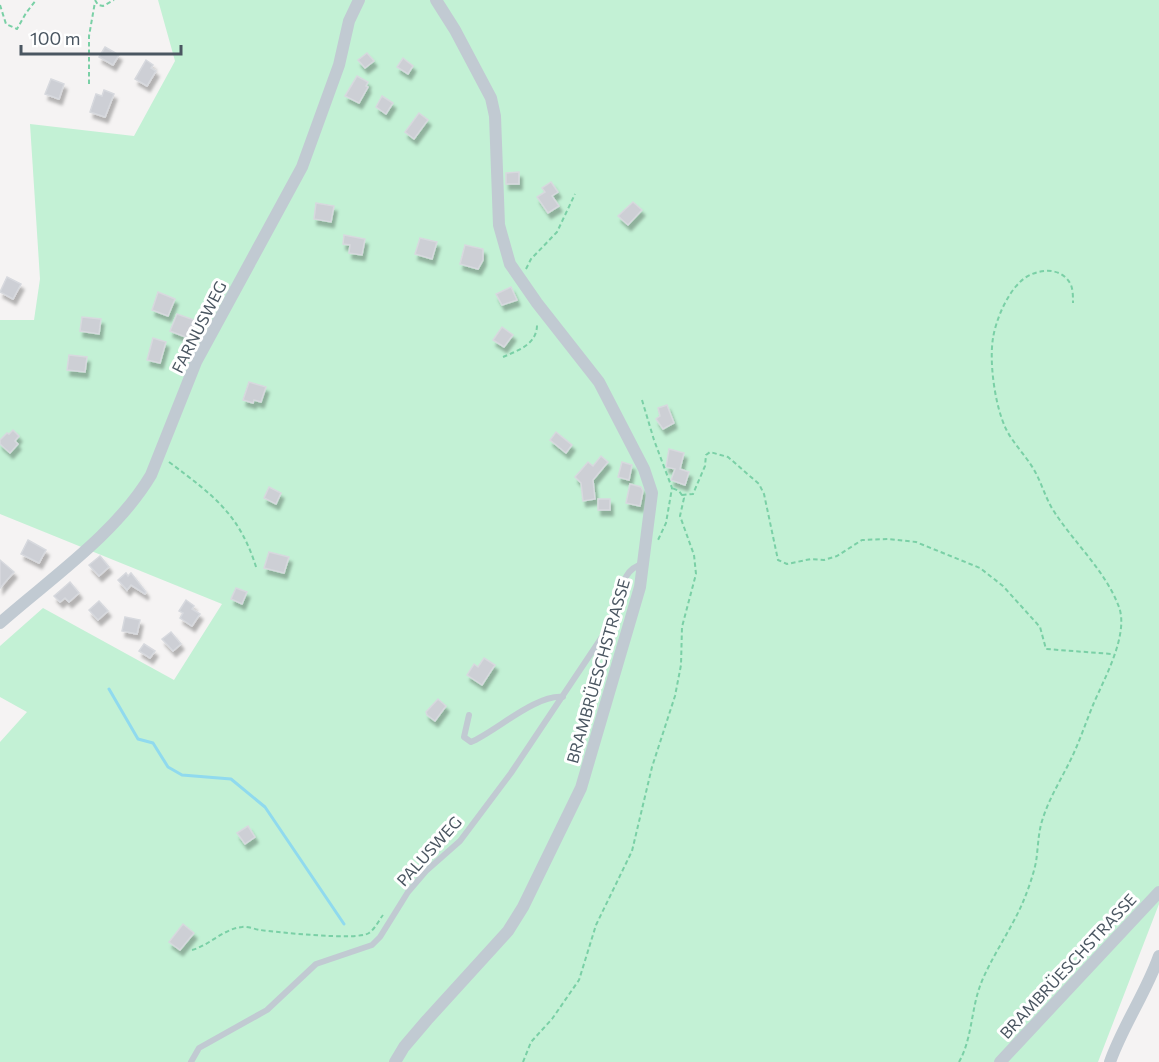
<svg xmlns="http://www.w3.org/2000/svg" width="1159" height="1062" font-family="Commissioner,sans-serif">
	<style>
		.green { fill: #c3f1d5 }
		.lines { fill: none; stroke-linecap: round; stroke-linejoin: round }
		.stream { stroke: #90daee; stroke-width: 3 }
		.building { fill: #cdcfd5; stroke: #d7d9de; stroke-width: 1.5; filter: url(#shadow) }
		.path { stroke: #7ad0a6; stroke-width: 2; stroke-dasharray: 4.5 3; stroke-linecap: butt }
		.lane { stroke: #c1cad2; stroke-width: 6 }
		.street { stroke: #c1cad2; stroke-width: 12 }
		.labels { text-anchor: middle; stroke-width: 6; stroke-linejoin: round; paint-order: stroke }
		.street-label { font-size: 16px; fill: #4a5661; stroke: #fff }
	</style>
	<defs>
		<filter id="shadow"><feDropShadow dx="3" dy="5.5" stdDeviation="1.5" flood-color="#0004"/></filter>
	</defs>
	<rect width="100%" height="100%" fill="#f5f3f3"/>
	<!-- green -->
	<polygon class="green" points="158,0 1159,0 1159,904 1098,1062 0,1062 0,742 27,712 0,697 0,646 43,608 174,680 222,604 0,514 0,320 34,320 40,279 30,124 134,136 175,61"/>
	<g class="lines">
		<!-- stream -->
		<polyline class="stream" points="109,689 138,739 153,743 168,767 182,775 231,779 265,807 344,924"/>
	</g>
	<!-- building -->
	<g class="building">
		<polygon points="105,47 119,55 113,65 99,57"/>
		<polygon points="367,53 374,61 365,68 358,60"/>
		<polygon points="403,58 413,66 408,74 397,67"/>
		<polygon points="146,60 153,65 151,68 156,71 147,86 135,79"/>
		<polygon points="357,76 368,82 366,86 368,87 359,103 345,96"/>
		<polygon points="51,79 64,84 59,99 45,94"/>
		<polygon points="104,90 114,94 105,117 90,112 96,94 102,96"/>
		<polygon points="382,96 393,103 386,114 376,107"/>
		<polygon points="419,113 428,120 414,139 405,132"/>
		<polygon points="519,172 519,184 506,184 506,173"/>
		<polygon points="551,182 558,192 552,196 559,206 548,213 537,197 545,192 542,188"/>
		<polygon points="633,202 642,210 628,225 618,216"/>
		<polygon points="316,203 334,206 331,222 314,219"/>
		<polygon points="344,235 365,239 362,255 349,253 350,245 343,244"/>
		<polygon points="420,238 437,242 432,259 415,254"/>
		<polygon points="465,245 483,249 483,260 478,269 460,264"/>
		<polygon points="7,277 21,284 13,299 0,292"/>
		<polygon points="511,287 517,300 502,305 496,294"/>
		<polygon points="158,292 175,299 168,316 152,310"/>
		<polygon points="177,314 194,320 188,338 170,331"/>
		<polygon points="82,317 101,319 99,334 80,331"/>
		<polygon points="502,327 513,335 504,347 493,340"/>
		<polygon points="153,338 166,342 160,363 147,360"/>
		<polygon points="69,355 87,357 85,372 67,370"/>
		<polygon points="249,382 266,387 261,402 254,400 253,403 243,400"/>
		<polygon points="667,405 674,423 663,429 656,419 660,416 658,408"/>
		<polygon points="13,430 19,436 15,441 18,444 10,453 0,444 0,440 7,433 9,434"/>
		<polygon points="556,432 572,445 566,453 550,440"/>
		<polygon points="669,449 684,453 680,469 689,472 685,485 671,480 675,469 666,467"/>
		<polygon points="601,456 608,462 593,480 595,499 583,501 581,483 575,477 588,462 593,466"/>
		<polygon points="622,462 632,465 629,480 618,477"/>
		<polygon points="630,484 641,487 643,491 640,506 626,503"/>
		<polygon points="269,487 281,493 276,504 264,498"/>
		<rect x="598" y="499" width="12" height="11"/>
		<polygon points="28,540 46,550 39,563 21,554"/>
		<polygon points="269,552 289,557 284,573 264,568"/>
		<polygon points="100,556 109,567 99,576 89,565"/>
		<polygon points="0,560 14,572 0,588"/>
		<polygon points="126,573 128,576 131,573 146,592 145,594 131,585 127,590 118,580"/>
		<polygon points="70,582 79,593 69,602 65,598 60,602 54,596"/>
		<polygon points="236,588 247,592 242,604 231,599"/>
		<polygon points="186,600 194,606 192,609 200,614 192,626 180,618 183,613 179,611"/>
		<polygon points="99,601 108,611 98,620 89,610"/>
		<polygon points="125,617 140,620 137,634 122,631"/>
		<polygon points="171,632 181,644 173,651 162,639"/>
		<polygon points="144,644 155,651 150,658 139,651"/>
		<polygon points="484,658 495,665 482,685 467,675 474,664 478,667"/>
		<polygon points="438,699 446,706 435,721 427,715 426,712"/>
		<polygon points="248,826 255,837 245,844 237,833"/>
		<polygon points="183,924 194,933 180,950 169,942"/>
	</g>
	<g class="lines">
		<!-- path -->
		<g class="path">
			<polyline points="95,0 98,5 103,6 114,0"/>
			<polyline points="0,5 6,24 17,29 26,13 36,0"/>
			<polyline points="89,84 89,36 95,2"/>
			<polyline points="526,269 531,259 557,232 575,194"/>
			<path d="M503,357C519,350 538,344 537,323"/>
			<polyline points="642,400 654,440 672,488 666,523 658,540"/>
			<path d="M169,462C214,496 240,514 257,570"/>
			<polyline points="682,495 693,494 705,466 706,455 710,452 728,457 759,484 764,494 778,560 787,564 811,559 824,560 837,556 862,540 889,539 916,542 980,568 1003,586 1040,627 1046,649 1112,654"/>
			<path d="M192,950C210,945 223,929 242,927C247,926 254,929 260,930C277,932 357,941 369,933C375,929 379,920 383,915"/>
			<polyline points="523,1062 531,1042 552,1019 579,980 596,925 632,851 652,767 675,696 681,665 682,627 696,574 694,555 680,516 684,498 679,491 672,488"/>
			<path d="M959,1062C972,1039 971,1011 980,986C990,959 1011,930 1023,902C1028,890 1033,876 1036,862C1038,849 1038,834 1042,821C1049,798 1062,778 1072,757C1080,740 1086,722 1093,705C1104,679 1129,635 1119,607C1105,570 1074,543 1053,510C1045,497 1041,481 1033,468C1025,455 1013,443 1006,429C995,406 989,363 993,338C996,320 1006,296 1019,283C1032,269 1061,264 1071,285C1073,290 1073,297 1073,303"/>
		</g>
		<!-- lane -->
		<g class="lane">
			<path d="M469,715L464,737L471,742C495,732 536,694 563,697"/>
			<path d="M191,1062L199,1048L267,1010L316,964L372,945L380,937L408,892L426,871L460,841L511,773L606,631C610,623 614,616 616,608C622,590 622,569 643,564"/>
		</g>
		<!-- street -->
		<g class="street">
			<path d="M0,623C51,578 116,534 151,475L196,362L302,167L339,65L349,21L359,0"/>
			<polyline points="395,1062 404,1047 427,1020 508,931 523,907 581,788 640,587 652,493 644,469 599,382 537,303 510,264 499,225 495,116 491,98 455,30 436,0"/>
			<polyline points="1000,1062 1159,892"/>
			<path d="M1110,1062C1123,1025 1146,993 1159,956"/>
		</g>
	</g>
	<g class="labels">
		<!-- street labels -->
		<g class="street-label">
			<text transform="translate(199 327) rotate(-63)" y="6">FARNUSWEG</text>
			<text transform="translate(598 671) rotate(-74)" y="6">BRAMBRÜESCHSTRASSE</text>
			<text transform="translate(429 851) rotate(-48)" y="6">PALUSWEG</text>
			<text transform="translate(1068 966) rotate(-47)" y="6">BRAMBRÜESCHSTRASSE</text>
		</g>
	</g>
	<!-- scale -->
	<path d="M21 45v9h160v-9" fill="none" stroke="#4a5661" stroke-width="3"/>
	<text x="30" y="45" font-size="18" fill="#4a5661" stroke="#ffffff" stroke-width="4.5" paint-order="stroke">100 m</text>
</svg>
